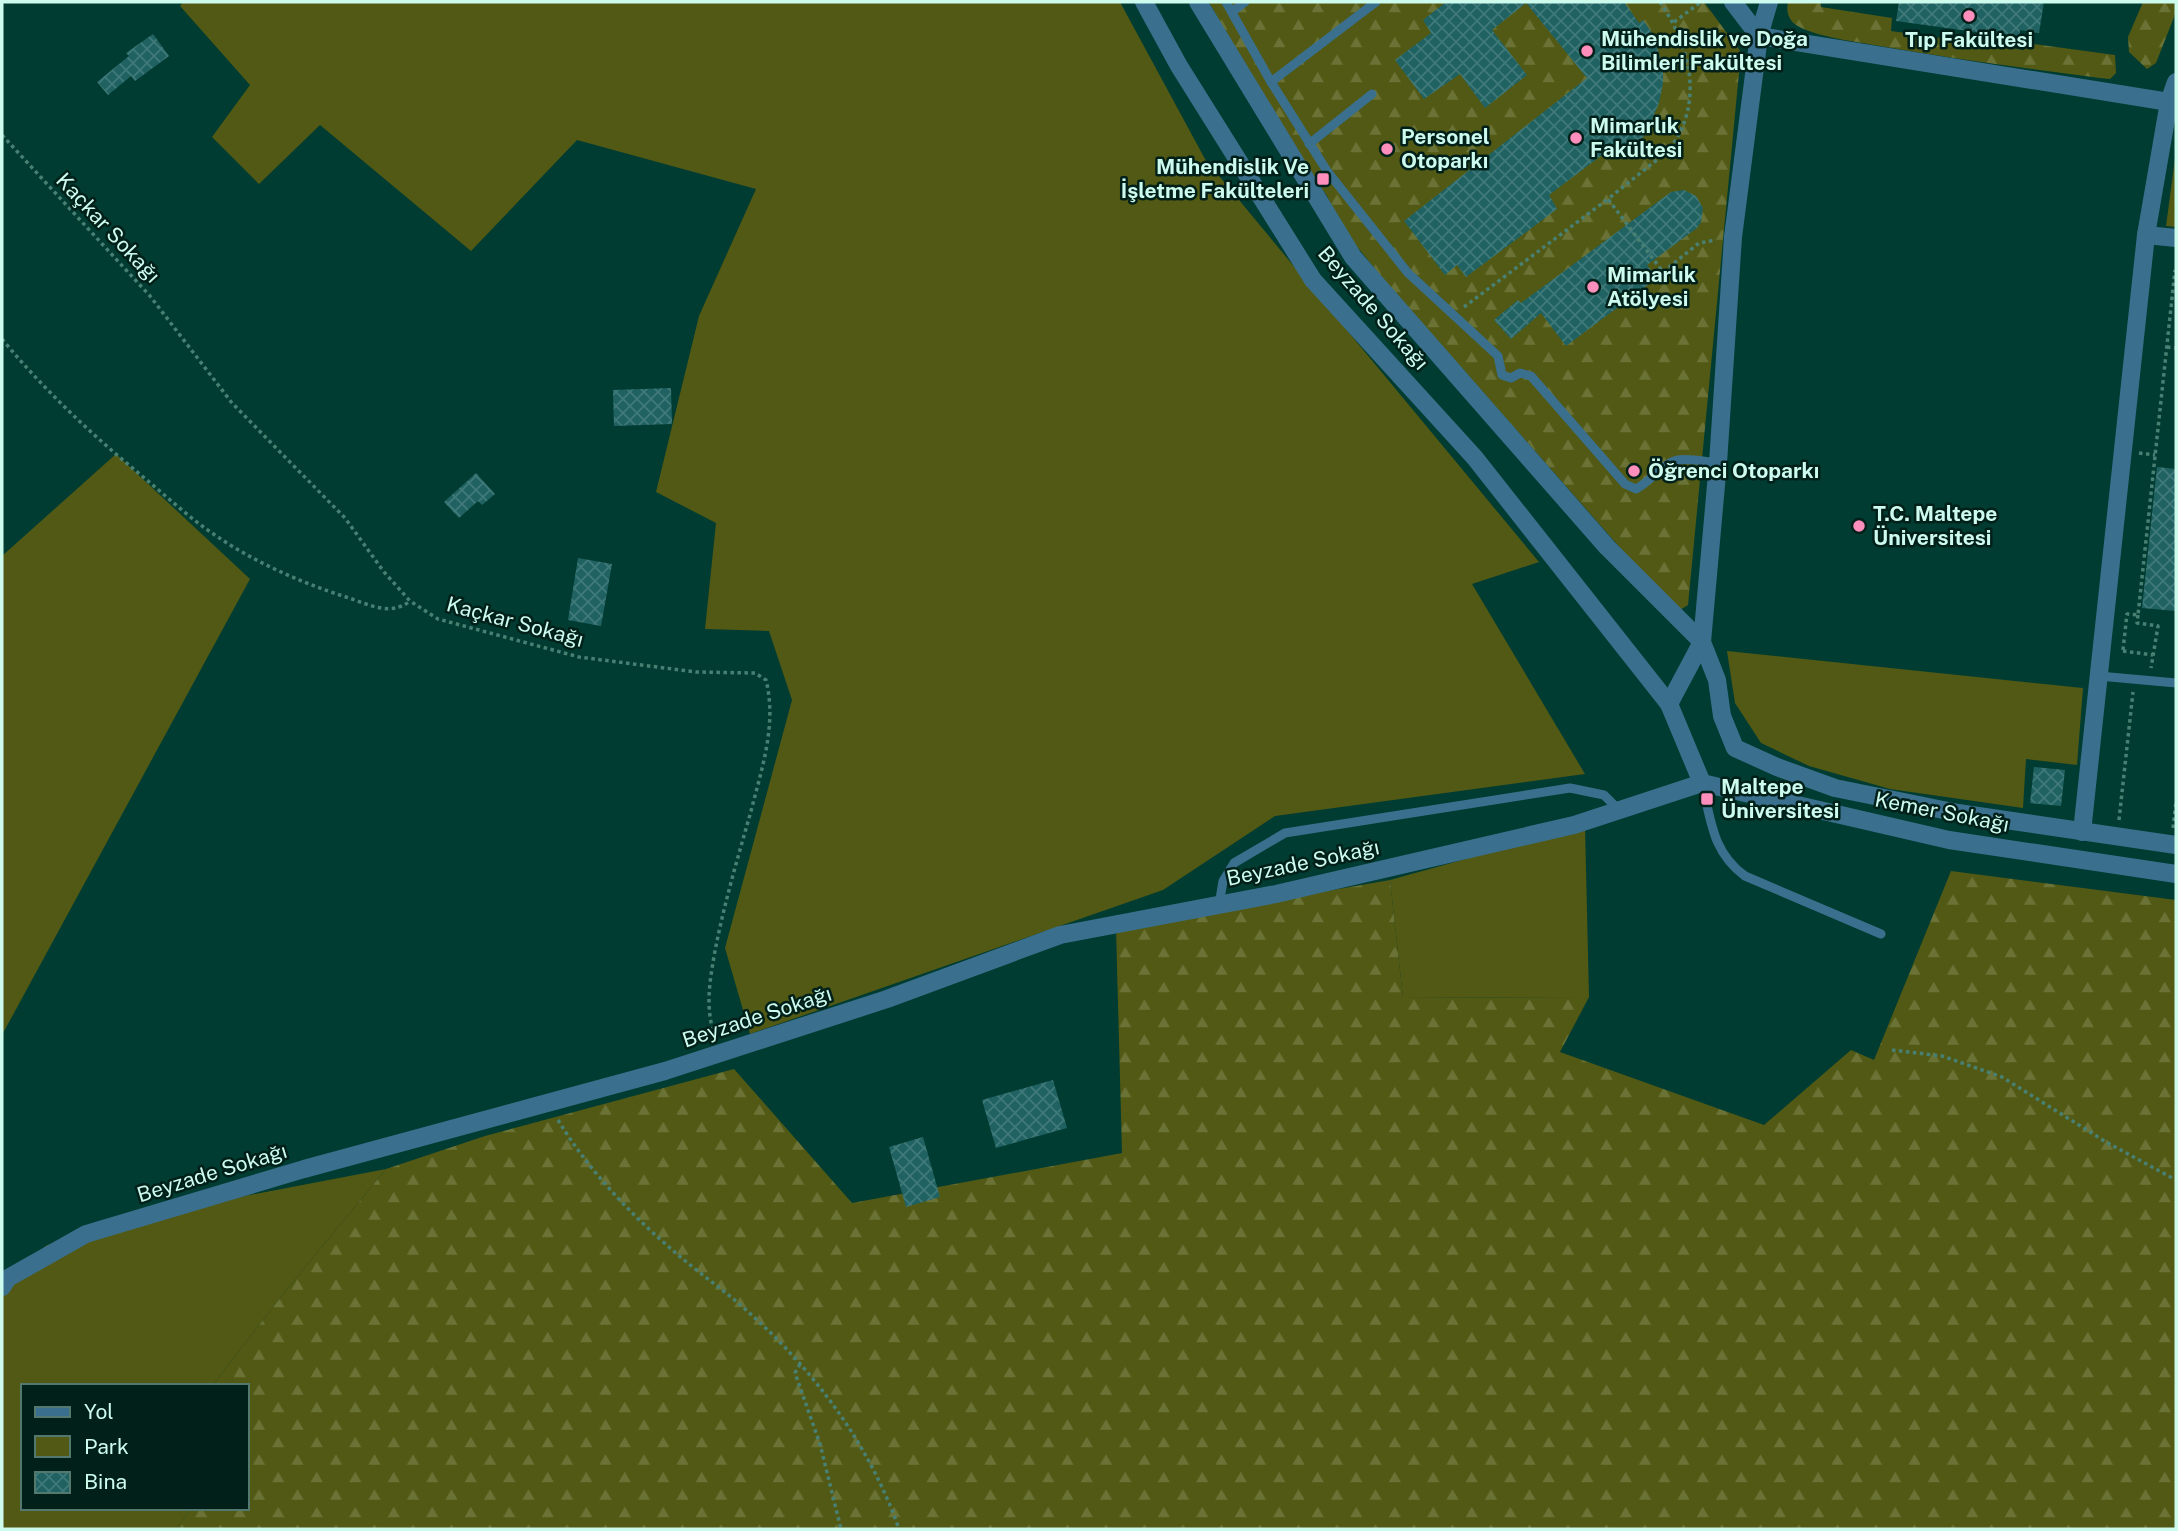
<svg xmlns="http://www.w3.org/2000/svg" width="2178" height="1531" font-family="'Public Sans',sans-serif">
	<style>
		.green { fill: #525914 }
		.forest { fill: url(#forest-firs) }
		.building { fill: url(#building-cross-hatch) }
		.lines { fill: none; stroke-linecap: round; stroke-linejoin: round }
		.path { stroke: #498074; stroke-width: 3.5; stroke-dasharray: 3.5 3.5; stroke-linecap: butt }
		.lane { stroke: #3a708e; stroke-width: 9 }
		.street { stroke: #3a708e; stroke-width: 18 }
		.poi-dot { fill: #fe8ebc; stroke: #012019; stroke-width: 2.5 }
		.labels { text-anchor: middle; stroke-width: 5; stroke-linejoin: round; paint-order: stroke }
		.poi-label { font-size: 21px; font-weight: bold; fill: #cdfbed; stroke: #012019; text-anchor: start }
		.street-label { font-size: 21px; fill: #cdfbed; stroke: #012019 }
	</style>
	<defs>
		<pattern id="forest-firs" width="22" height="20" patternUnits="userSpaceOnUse" patternTransform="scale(1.75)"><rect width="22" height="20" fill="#525914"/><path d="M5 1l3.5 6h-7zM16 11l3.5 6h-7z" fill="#6a7236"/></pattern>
		<pattern id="building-cross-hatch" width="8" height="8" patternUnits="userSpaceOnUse" patternTransform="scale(1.75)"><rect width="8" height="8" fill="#206262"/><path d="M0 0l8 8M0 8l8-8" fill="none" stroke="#3f7979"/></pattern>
	</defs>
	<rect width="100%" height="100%" fill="#003c31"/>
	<!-- green -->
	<g class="green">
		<polygon points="183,2 1120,2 1205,159 1539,562 1472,584 1585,774 1275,816 1163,890 750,1034 725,948 792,700 769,631 705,629 716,523 656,492 699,316 756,189 577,140 471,251 320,125 259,184 212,137 250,85 180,6"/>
		<polygon points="2176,151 2176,227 2166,226"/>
		<polygon points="116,454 250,579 2,1035 2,556"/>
		<polygon points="1727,651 2083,688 2077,765 2026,759 2023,808 1890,789 1809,766 1761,743 1735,703"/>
		<polygon points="1585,826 1589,997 1403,998 1390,880"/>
		<polygon points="386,1169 284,1293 212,1386 23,1386 23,1508 192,1508 176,1529 2,1529 2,1282 47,1245 161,1212"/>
	</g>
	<!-- forest -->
	<g class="forest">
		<polygon points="1209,2 1704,2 1741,52 1688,605 1680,610 1660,593 1385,281 1341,227 1327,196 1294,149 1254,85"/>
		<path d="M1788,2H1821V7L1892,18L1891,31L2024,50L2026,43L2115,55L2116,73L2110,79L2100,78C2026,68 1953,59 1880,46C1858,42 1815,37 1796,25C1788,19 1786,11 1788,2Z"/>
		<polygon points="2143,2 2176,2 2176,12 2156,63 2147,69 2129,52 2128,37"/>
		<polygon points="1951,871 2176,900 2176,1529 176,1529 192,1508 247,1508 247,1386 212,1386 284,1293 386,1169 485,1136 734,1069 852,1203 1122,1153 1116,928 1390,880 1403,998 1589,997 1560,1052 1764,1125 1851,1050 1874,1060"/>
	</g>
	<!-- building -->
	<g class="building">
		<polygon points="1446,2 1624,2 1639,23 1643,20 1653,34 1663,67 1663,83 1659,103 1646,134 1639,142 1626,155 1618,143 1549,195 1557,209 1466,277 1457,265 1445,275 1404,221 1587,78 1526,3 1492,30 1527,75 1485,108 1460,74 1424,99 1395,60 1431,33 1423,20"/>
		<polygon points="1899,2 2044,2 2039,33 2020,30 2019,38 1896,21"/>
		<polygon points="153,34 169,56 135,81 131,76 108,95 97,82 129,56 126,53"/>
		<polygon points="1684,190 1696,196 1703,208 1701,222 1697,228 1647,265 1657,278 1566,346 1541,313 1511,339 1494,320 1518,300 1521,303 1671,192"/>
		<polygon points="671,388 672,424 614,426 613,390"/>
		<polygon points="2157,467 2176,469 2176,611 2142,608"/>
		<polygon points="476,473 495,494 482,505 478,501 459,518 444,502"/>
		<polygon points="578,558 612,564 601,626 568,620"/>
		<polygon points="2034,767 2065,770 2061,806 2030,803"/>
		<polygon points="1053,1080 1067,1128 996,1148 982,1100"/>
		<polygon points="923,1137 940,1197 906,1207 889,1147"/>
	</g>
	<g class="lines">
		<!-- path -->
		<g class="path">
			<path d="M1660,2C1691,48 1705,104 1668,151L1608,199L1663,272L1699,243L1716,240"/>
			<polyline points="1674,22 1701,2"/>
			<path d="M2,135L150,296L232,403L345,518L384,572L410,601L438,619L579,657L696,672L755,673L766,680C777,724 762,768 751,811C738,857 724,904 715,951C710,979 705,1006 714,1034"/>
			<polyline points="1464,307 1608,199"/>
			<path d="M2,339C44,390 91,434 142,476C165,495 187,516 212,533C252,561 299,582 346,597C368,604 390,617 410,601"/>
			<polyline points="2167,347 2176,348"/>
			<polyline points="2139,453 2155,455"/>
			<polyline points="2138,615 2137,623 2158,626 2151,668"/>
			<polyline points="2123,650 2127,614 2138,615 2175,270"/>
			<polyline points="2123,651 2153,655"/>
			<polyline points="2119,820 2133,692"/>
			<polyline points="2173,828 2176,802"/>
			<polyline points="1892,1050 1942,1056 2002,1077 2106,1142 2176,1180"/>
			<path d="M558,1120C590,1173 636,1220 683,1259C703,1276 725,1291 745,1309C813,1369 869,1443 899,1529"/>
			<polyline points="800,1364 795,1373 820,1444 841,1529"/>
		</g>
		<!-- lane -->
		<g class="lane">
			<path d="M1226,2L1271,82L1327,171L1408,273L1498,356L1502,375L1511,378L1520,373L1531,376L1625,484L1636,489C1650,482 1663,463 1678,460C1690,458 1706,462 1718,463"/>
			<polyline points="1232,12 1245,2"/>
			<polyline points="1271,82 1376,2"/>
			<polyline points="1309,144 1372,94"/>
			<polyline points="2099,676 2176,683"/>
			<path d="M1702,783C1711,820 1712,852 1745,876L1881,934"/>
			<polyline points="1219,905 1223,881 1234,863 1285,833 1570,788 1604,795 1619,810"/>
		</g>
		<!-- street -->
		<g class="street">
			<polyline points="1198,2 1353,257 1607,547 1702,642 1717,680 1722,716 1735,748 1777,767 1835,788 1958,813 2176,845"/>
			<polyline points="1733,2 1759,36 2169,102"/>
			<polyline points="2146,235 2176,238"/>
			<polyline points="1669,704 1702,642 1718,463 1733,237 1759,36 1769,2"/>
			<polyline points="1702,783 1949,840 2176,874"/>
			<polyline points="2082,832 2146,235 2169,102 2176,82"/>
			<polyline points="2,1287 8,1278 86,1234 304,1169 665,1071 887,999 1060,935 1276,894 1574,825 1702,783 1669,704 1475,458 1313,280 1179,66 1144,2"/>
		</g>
	</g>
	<!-- markers -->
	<g class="poi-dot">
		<circle cx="1969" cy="16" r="7"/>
		<circle cx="1587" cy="51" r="7"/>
		<circle cx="1576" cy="138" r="7"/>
		<circle cx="1387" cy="149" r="7"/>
		<rect x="1316" y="172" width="14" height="14" rx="3.5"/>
		<circle cx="1593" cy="287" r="7"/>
		<circle cx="1634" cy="471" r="7"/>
		<circle cx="1859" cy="526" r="7"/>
		<rect x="1700" y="792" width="14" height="14" rx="3.5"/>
	</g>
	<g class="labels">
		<!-- poi labels -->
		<g class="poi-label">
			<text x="1601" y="46">Mühendislik ve Doğa<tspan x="1601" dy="24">Bilimleri Fakültesi</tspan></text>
			<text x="1969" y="47" text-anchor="middle">Tıp Fakültesi</text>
			<text x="1590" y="133">Mimarlık<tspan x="1590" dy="24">Fakültesi</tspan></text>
			<text x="1401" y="144">Personel<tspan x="1401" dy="24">Otoparkı</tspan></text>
			<text x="1309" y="174" text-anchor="end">Mühendislik Ve<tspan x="1309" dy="24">İşletme Fakülteleri</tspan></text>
			<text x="1607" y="282">Mimarlık<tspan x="1607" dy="24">Atölyesi</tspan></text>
			<text x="1648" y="478">Öğrenci Otoparkı</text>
			<text x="1873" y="521">T.C. Maltepe<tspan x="1873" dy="24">Üniversitesi</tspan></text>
			<text x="1721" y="794">Maltepe<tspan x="1721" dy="24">Üniversitesi</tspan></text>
		</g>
		<!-- street labels -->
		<g class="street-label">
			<text transform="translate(108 228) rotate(47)" y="7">Kaçkar Sokağı</text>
			<text transform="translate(1373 308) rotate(49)" y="7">Beyzade Sokağı</text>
			<text transform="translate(515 622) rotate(15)" y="7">Kaçkar Sokağı</text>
			<text transform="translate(1942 812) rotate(11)" y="7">Kemer Sokağı</text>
			<text transform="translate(1303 863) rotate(-12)" y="7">Beyzade Sokağı</text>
			<text transform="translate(757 1017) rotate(-18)" y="7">Beyzade Sokağı</text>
			<text transform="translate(212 1173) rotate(-17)" y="7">Beyzade Sokağı</text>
		</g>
	</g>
	<!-- border -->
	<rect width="2178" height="1531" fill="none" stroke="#cdfbed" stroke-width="7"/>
	<!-- legend -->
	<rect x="21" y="1384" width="228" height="126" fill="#012019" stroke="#53786e" stroke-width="2"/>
	<rect x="35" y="1407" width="35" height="10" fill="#3a708e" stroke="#53786e" stroke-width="2"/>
	<text x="84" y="1419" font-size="21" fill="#cdfbed">Yol</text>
	<rect x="35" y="1436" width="35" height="21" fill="#525914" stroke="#53786e" stroke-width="2"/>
	<text x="84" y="1454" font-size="21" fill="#cdfbed">Park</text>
	<rect x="35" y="1472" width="35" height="21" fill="url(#building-cross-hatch)" stroke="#53786e" stroke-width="2"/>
	<text x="84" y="1489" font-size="21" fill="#cdfbed">Bina</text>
</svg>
